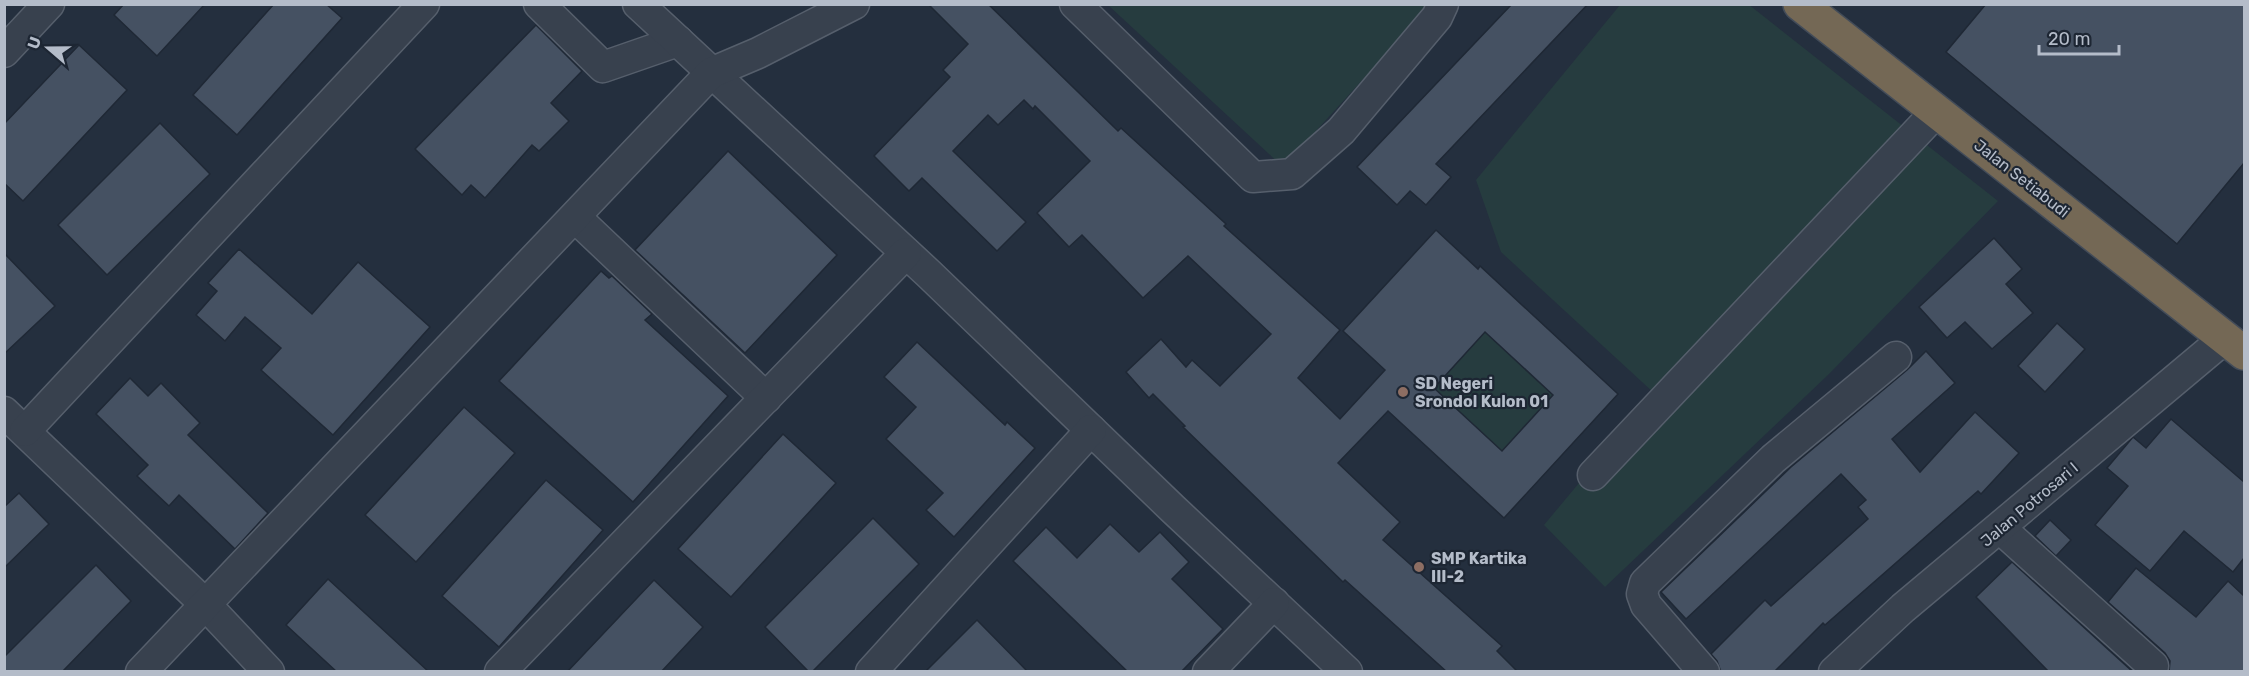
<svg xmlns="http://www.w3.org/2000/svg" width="2249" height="676" font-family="Rubik,sans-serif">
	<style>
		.green { fill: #263c3f }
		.building { fill: #455162; stroke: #1f2835; stroke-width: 1.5; fill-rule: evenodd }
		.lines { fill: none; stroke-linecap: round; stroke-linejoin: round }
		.minor-casing { stroke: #565f6c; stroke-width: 33 }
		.highway-casing { stroke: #434c59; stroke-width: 36 }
		.minor { stroke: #38414e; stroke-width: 30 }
		.highway { stroke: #746855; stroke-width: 33 }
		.education-dot { fill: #8d6e63; stroke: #1d2633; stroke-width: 2 }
		.labels { text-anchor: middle; stroke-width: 4.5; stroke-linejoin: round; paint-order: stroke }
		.street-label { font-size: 16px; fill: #b4bcc9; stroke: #1d2633 }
		.poi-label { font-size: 16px; font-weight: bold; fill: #b4bcc9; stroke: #1d2633; text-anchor: start }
	</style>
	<rect width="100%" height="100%" fill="#242f3e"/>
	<!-- green -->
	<g class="green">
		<polygon points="1428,4 1430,6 1283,167 1108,5"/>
		<polygon points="1748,4 1998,201 1829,374 1605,587 1544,525 1654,393 1501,252 1476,180 1620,5"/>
		<polygon points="1485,332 1553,395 1502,451 1434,388"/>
	</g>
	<!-- building -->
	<g class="building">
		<polygon points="124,4 205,4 157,56 114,15"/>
		<polygon points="274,4 326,4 342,18 237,135 193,95"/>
		<path d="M928,4H988L1118,131L1121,128L1226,224L1224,226L1340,330L1298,378L1340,419L1385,370L1343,331L1436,230L1478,269L1480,266L1618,394L1504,518L1388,411L1338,463L1400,522L1383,540L1502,646L1497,651L1518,672H1447L1345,580L1343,582L1183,427L1185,426L1153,394L1149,398L1126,372L1161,339L1186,367L1192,360L1220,386L1271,334L1188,256L1143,298L1082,235L1069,247L1037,213L1090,161L1035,106L1033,109L1024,100L998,125L988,115L953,151L1026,222L997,251L922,178L909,191L874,156L950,77L943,70L968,44ZM1485,332L1553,395L1502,451L1434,388Z"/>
		<polygon points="1512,4 1588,4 1436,164 1451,177 1426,205 1410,191 1397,205 1357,167"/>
		<polygon points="1986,4 2244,4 2244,163 2177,244 1946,52"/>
		<polygon points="536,25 582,71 551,103 569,121 539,151 532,145 485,198 471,185 462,195 415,149"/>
		<polygon points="79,45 127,90 23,201 4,183 4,124"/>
		<polygon points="160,123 210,174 107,275 58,225"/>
		<polygon points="728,151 837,255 745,353 635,250"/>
		<polygon points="1994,238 2022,269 2006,284 2033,313 1992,349 1965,322 1947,338 1919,307"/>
		<polygon points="239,249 312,314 358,262 430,327 333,435 261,370 281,348 245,317 225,341 196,315 217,291 208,283"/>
		<polygon points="4,253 55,306 4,354"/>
		<polygon points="601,271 609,278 612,276 652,314 645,320 728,396 633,502 499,381"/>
		<polygon points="2057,323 2085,349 2045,392 2018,366"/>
		<polygon points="917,342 1005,425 1007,422 1035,448 954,537 926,510 943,493 886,439 916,407 884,377"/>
		<polygon points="1926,351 1955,383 1892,439 1920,472 1975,412 2019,453 1981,494 1978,491 1825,625 1823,623 1774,672 1721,672 1717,661 1711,654 1765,600 1771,606 1868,519 1858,507 1866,500 1841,474 1686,619 1661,592 1791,467 1907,370"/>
		<polygon points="130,378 148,396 161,383 200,423 188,435 268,513 235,549 179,495 169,506 137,476 148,465 96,414"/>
		<polygon points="464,407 515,453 416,562 365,515"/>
		<polygon points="2171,419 2244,482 2244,558 2233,572 2184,531 2150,571 2095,525 2128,486 2107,468 2133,437 2146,448"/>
		<polygon points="783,434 836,483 731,597 678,549"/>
		<polygon points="546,480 603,530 499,647 442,596"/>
		<polygon points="19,493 49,524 4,568 4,507"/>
		<polygon points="873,518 919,564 812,672 809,672 765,627"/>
		<polygon points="2050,520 2071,540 2056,556 2035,536"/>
		<polygon points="1110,524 1139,552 1160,532 1189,562 1172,579 1223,629 1181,672 1128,672 1013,561 1046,527 1077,558"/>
		<polygon points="2012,562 2133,672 2049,672 1976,597"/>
		<polygon points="96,565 131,601 62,672 4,672 4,657"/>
		<polygon points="2136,568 2196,617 2228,581 2244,596 2244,672 2169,672 2170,661 2165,653 2108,602"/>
		<polygon points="328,579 429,672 337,672 286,625"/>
		<polygon points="654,580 703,627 661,672 567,672"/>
		<polygon points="977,620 1028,672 925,672"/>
	</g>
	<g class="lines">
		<!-- minor casing -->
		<g class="minor-casing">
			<g id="minor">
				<polyline points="539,4 603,67 678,41"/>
				<polyline points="638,4 929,274 1173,509 1347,672"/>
				<polyline points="1075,4 1253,177 1292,174 1341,131 1437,17 1443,4"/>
				<polyline points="4,52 49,4"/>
				<polyline points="575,217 766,398"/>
				<polyline points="4,412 206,605 269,672"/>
				<polyline points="25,431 424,4"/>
				<polyline points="1593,475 1937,111"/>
				<polyline points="2000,528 2153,666"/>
				<polyline points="141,672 711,73 758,53 854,4"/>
				<polyline points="500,672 906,253"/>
				<polyline points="871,672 1091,430"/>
				<polyline points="1208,672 1274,603"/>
				<polyline points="1704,672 1646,605 1642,594 1645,583 1773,459 1896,357"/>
				<polyline points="1834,672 1903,608 2225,338"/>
			</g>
		</g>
		<!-- highway casing -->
		<g class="highway-casing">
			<polyline id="highway" points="1800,4 2244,353"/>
		</g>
		<!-- minor -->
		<use href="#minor" class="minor"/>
		<!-- highway -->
		<use href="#highway" class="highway"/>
	</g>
	<!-- markers -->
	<g class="education-dot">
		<circle cx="1403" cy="392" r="6"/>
		<circle cx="1419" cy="567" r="6"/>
	</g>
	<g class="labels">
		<!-- street labels -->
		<g class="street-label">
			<text transform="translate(2022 178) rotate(38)" y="6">Jalan Setiabudi</text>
			<text transform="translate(2029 504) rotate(-40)" y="6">Jalan Potrosari I</text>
		</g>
		<!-- poi labels -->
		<g class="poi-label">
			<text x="1415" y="389">SD Negeri<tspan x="1415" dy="18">Srondol Kulon 01</tspan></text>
			<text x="1431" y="564">SMP Kartika<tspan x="1431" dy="18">III-2</tspan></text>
		</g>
	</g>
	<!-- border -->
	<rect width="2249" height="676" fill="none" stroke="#b4bcc9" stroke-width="12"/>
	<!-- north arrow -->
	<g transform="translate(48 48) rotate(290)" stroke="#1d2633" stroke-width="4.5" paint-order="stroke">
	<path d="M0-4.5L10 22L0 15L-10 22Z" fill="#b4bcc9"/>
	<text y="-9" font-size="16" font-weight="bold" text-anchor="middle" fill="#b4bcc9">U</text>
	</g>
	<!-- scale -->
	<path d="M2039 45v9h80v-9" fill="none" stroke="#b4bcc9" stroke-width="3"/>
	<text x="2048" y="45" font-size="18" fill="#b4bcc9" stroke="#1d2633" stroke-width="4.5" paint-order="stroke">20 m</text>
</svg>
